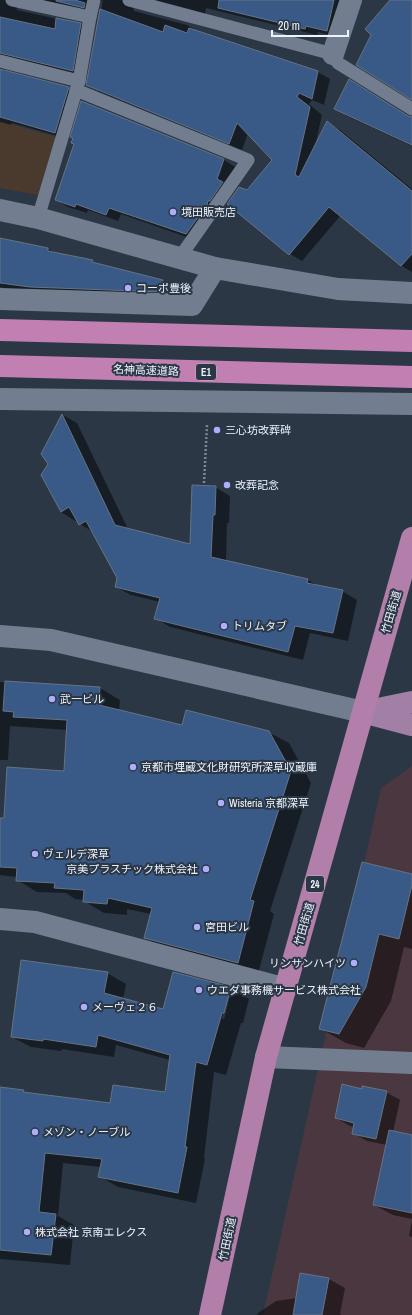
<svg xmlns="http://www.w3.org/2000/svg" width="412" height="1315" font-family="'Archivo Narrow','Noto Sans JP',sans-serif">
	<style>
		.commercial { fill: #4a3a2e }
		.industrial { fill: #4b373f }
		.shadow { fill: #0007; fill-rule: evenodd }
		.building { fill: #395a86; stroke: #667384 }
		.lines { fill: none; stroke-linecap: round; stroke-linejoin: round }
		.path { stroke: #7e8895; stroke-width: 2.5; stroke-dasharray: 2 2; stroke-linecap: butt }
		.service { stroke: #727e8f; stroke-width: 13 }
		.minor { stroke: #727e8f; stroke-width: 22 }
		.tertiary { stroke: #727e8f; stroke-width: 22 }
		.primary { stroke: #a27fa4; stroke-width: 22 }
		.trunk { stroke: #b27fab; stroke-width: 22 }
		.motorway { stroke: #c27fb2; stroke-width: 22 }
		.poi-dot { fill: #aeaefb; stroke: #2c3746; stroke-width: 1.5 }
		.labels { text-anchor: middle; stroke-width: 4; stroke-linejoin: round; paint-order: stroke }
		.shield { fill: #2c3746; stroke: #b3bbc7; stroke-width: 1 }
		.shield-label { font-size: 10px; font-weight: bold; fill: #edf4fe }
		.poi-label { font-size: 11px; fill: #edf4fe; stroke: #2c3746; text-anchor: start }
		.street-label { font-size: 11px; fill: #edf4fe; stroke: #2c3746 }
	</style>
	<rect width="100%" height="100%" fill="#2c3746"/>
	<!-- commercial -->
	<polygon class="commercial" points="0,121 56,137 38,195 0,188"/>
	<!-- industrial -->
	<polygon class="industrial" points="412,766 412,1315 263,1315 381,788"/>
	<!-- shadow -->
	<g class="shadow">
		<polygon points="0,0 21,0 17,5 17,10 80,24 93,31 85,78 4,67 6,72 68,88 81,95 68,139 12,123 11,125 0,122"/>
		<polygon points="32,0 103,0 100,2 97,14"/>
		<polygon points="103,0 138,0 133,6 134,11 187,25 200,32 318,72 330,79 324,105 312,100 309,104 322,115 315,146 328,123 340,130 412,189 412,272 402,266 341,215 302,261 290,254 229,203 248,191 273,160 248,133 242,150 100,92 87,85"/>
		<polygon points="148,0 348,0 339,37 318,32 317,35 206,8 205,15"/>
		<polygon points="335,109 412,119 412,146 347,116"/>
		<polygon points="224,160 235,167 229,186 198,241 121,214 118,221 88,210 87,213 68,207 56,200"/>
		<polygon points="0,239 48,249 55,253 92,261 100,265 163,281 176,289 175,299 25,293 0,287"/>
		<polygon points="63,415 77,423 128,529 190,545 215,487 230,496 229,523 227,523 226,561 308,580 319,586 342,591 357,600 348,641 310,633 303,660 170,627 156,618 160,602 131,595 116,587 118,578 93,532 61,512 49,464 42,454"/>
		<polygon points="0,682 100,688 120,700 119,711 183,726 268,732 289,743 311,783 270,911 274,914 258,974 165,949 145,938 151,914 127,909 127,915 104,913 84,901 84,900 75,899 66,893 37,892 17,880 17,877 0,875 0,819 5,819 65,772 68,730 10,726 8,760 0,760"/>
		<polygon points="412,875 412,949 404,947 391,1001 364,1048 346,1043 321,1029"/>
		<path d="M107,973L126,984L123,999L164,1010L230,988L249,999L243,1023H241L226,1075L214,1072L204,1158L205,1159L196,1203L118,1187L99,1176L101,1167L63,1163L58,1216L74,1225L70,1265L0,1259V1088L23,1091L29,1094L111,1104L166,1093L170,1060L116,1045L114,1057L62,1049L61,1051L31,1047L12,1037ZM229,992H231L224,1019L222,1018Z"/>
		<polygon points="362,1090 386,1092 400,1100 393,1132 412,1136 412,1219 393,1215 374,1205 387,1145 367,1141 353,1133 354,1127 350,1126 336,1118"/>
		<polygon points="412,1220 412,1237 409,1236"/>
		<polygon points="329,1279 345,1288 340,1314 342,1315 257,1315 258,1313 276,1301 297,1298"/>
	</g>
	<!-- building -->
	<g class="building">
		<polygon points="56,0 75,0 85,3 84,8 56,1"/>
		<polygon points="219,0 334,0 327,31 306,26 305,29 218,8"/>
		<polygon points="390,0 412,0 412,100 356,65 371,35 365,29"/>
		<polygon points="100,9 163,32 165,25 187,33 189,28 318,71 312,99 299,93 297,97 310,107 295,175 299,177 327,121 412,191 412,254 401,266 329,207 289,255 227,204 239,187 247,190 272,160 237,123 229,144 86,85"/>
		<polygon points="0,17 55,29 56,18 81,23 73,71 0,53"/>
		<polygon points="0,69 69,87 55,133 0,117"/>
		<polygon points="349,79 408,116 412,117 412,145 334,109"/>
		<polygon points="81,101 224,159 217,179 223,182 210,201 208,201 207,205 186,234 109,208 106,215 76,204 75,207 55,200 74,144 71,143 73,138 70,137"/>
		<polygon points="0,238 48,248 48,251 93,260 92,262 163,280 162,292 30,287 0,283"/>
		<polygon points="62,414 115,525 190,544 192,485 216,486 215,515 213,515 211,557 308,579 307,583 343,590 333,633 295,626 288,652 154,619 160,598 115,587 117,578 86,521 79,525 69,507 61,512 41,475 48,464 41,454"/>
		<polygon points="5,681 100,687 99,705 182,725 186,710 269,731 291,771 250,900 254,901 238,963 144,938 152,908 108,898 107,904 83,902 84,890 54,888 55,883 16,881 17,868 0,867 0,818 4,818 7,767 64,771 67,720 13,717 14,712 3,711"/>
		<polygon points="362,862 412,874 412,885 399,939 379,934 366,987 339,1034 319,1029"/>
		<polygon points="21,960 108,972 104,993 163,1009 173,972 231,987 224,1013 222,1013 207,1065 196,1062 185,1147 187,1147 178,1193 98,1177 102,1159 45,1153 39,1212 56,1214 51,1255 0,1250 0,1087 24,1090 23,1092 110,1103 113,1085 165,1092 170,1055 98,1035 96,1047 43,1039 43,1041 11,1037"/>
		<polygon points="342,1084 362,1089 362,1086 387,1091 376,1139 352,1134 354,1123 335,1118"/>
		<polygon points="389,1130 412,1135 412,1213 373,1205"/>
		<polygon points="300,1273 329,1278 322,1315 293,1315"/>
	</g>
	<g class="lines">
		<!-- path -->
		<polyline class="path" points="204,483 207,425"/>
		<!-- service -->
		<g class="service">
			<polyline points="12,0 90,17"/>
			<polyline points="129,0 333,54 338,63 412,109"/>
			<polyline points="0,61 79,81"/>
			<polyline points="76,90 248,160 180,257"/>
			<polyline points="38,218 79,81 90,17 94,0"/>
		</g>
		<!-- minor -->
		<g class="minor">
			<polyline points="333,54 351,0"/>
			<polyline points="0,299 192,305 215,268"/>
			<polyline points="0,399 412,404"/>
			<polyline points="0,919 35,922 286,989"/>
			<polyline points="266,1057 412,1063"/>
		</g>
		<!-- tertiary -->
		<g class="tertiary">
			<polyline points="0,210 38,218 215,268 338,289 412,293"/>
			<polyline points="0,636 51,640 363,712"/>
		</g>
		<!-- primary -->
		<g class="primary">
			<polyline points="368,711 412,702"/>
			<polyline points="363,712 412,725"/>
		</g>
		<!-- trunk -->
		<polyline class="trunk" points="210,1315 266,1057 412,538"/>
		<!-- motorway -->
		<g class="motorway">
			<polyline points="0,330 412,341"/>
			<polyline points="0,366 412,377"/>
		</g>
	</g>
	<!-- markers -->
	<g class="poi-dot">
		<circle cx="173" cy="212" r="4"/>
		<circle cx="128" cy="288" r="4"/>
		<circle cx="217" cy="430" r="4"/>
		<circle cx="227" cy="485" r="4"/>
		<circle cx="224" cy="626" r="4"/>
		<circle cx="52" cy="699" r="4"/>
		<circle cx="133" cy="767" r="4"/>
		<circle cx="221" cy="803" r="4"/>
		<circle cx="35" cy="854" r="4"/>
		<circle cx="206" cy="869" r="4"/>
		<circle cx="197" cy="927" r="4"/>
		<circle cx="354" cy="963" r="4"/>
		<circle cx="199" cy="990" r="4"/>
		<circle cx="84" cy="1007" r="4"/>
		<circle cx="35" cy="1132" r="4"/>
		<circle cx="27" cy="1232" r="4"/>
	</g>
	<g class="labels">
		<!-- shield labels -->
		<g class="shield">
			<rect x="196" y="364" width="20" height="16" rx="3"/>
			<rect x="306" y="876" width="18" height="16" rx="3"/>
		</g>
		<g class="shield-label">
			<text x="206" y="376">E1</text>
			<text x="315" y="888">24</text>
		</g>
		<!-- poi labels -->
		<g class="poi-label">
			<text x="181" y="216">境田販売店</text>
			<text x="136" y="292">コーポ豊後</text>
			<text x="225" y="434">三心坊改葬碑</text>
			<text x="235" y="489">改葬記念</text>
			<text x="232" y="630">トリムタブ</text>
			<text x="60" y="703">武一ビル</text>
			<text x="141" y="771">京都市埋蔵文化財研究所深草収蔵庫</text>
			<text x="229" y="807">Wisteria 京都深草</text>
			<text x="43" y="858">ヴェルデ深草</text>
			<text x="198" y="873" text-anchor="end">京美プラスチック株式会社</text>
			<text x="205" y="931">宮田ビル</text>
			<text x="346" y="967" text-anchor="end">リンサンハイツ</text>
			<text x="207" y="994">ウエダ事務機サービス株式会社</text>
			<text x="92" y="1011">メーヴェ２６</text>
			<text x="43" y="1136">メゾン・ノーブル</text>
			<text x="35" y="1236">株式会社 京南エレクス</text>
		</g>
		<!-- street labels -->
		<g class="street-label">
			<text transform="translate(146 370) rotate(2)" y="4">名神高速道路</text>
			<text transform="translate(391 612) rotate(-74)" y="4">竹田街道</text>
			<text transform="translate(304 924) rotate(-74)" y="4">竹田街道</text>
			<text transform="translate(227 1239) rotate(-78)" y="4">竹田街道</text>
		</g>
	</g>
	<!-- scale -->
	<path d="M272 30v6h76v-6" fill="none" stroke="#edf4fe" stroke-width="2"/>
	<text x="278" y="30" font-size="12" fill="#edf4fe" stroke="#2c3746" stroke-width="3" paint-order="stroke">20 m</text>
</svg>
